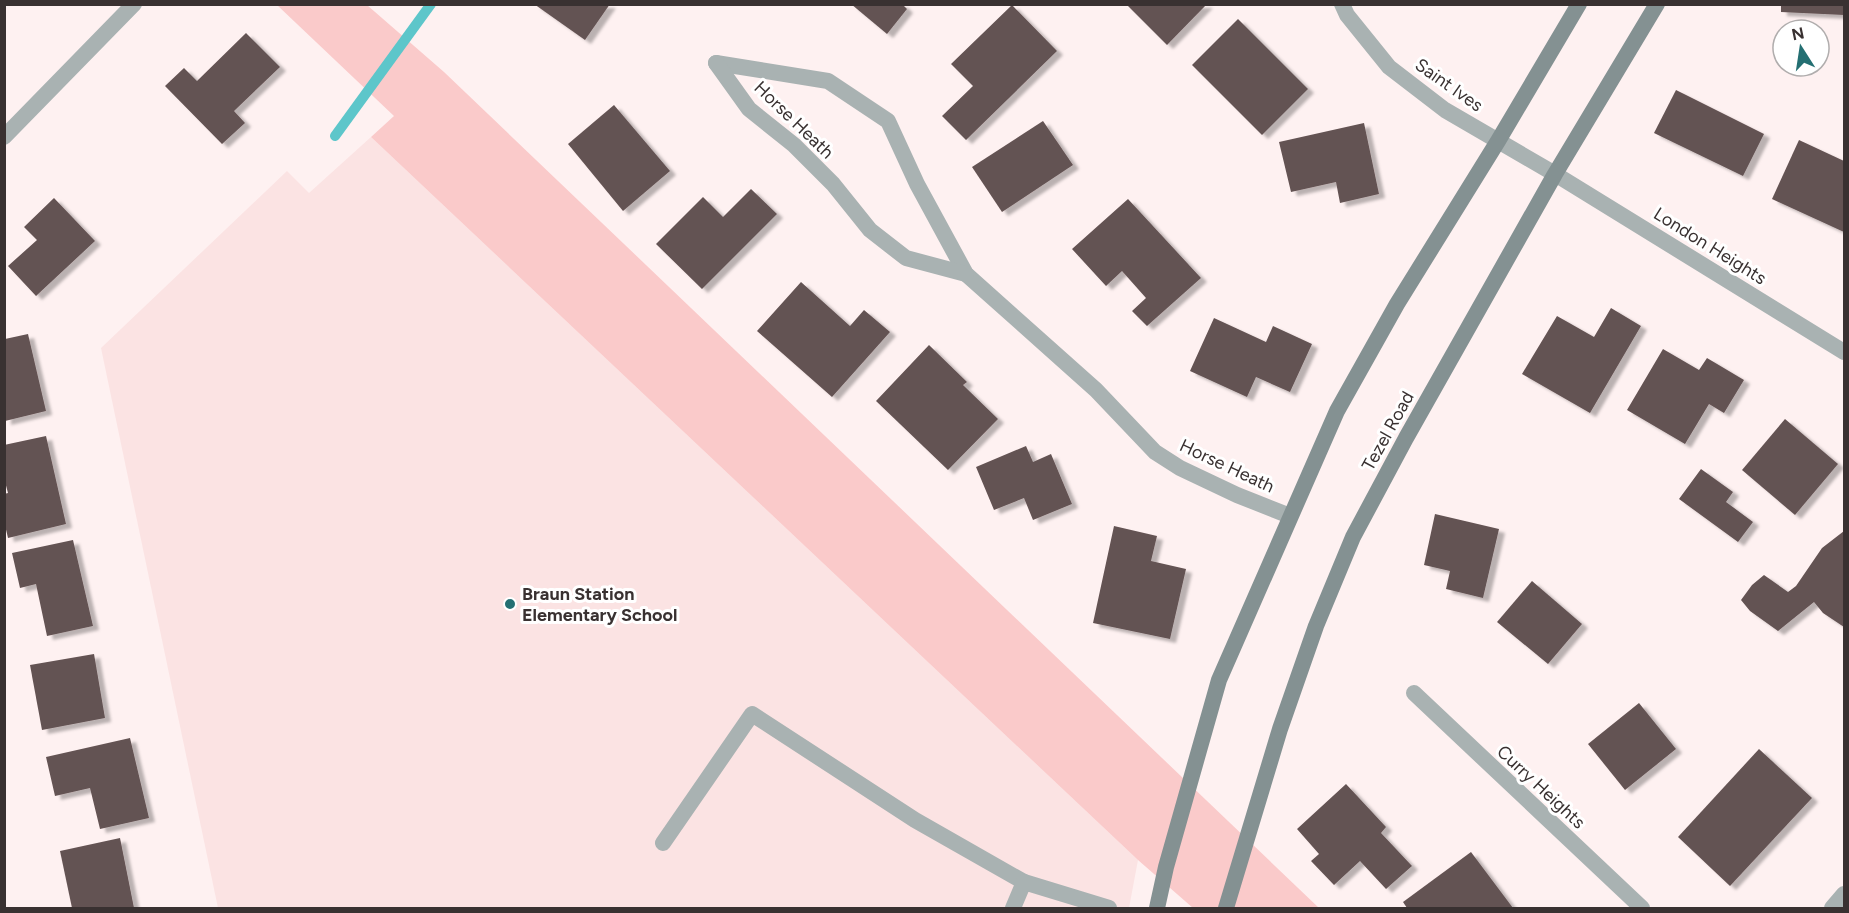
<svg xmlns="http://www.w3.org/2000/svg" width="1849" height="913" font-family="Figtree,sans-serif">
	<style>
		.built { fill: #fbe3e3 }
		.green { fill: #facaca }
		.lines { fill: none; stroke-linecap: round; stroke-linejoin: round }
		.stream { stroke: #5dc6ca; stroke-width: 10 }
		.building { fill: #645353; filter: url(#shadow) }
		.service { stroke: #a9b2b2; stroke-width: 16 }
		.minor { stroke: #a9b2b2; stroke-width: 16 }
		.secondary { stroke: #849192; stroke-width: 16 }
		.poi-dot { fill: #246f72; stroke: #fff; stroke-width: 2 }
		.labels { text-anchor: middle; stroke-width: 6; stroke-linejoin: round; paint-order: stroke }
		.street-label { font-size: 18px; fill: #393131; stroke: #fff }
		.poi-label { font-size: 18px; font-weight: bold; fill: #393131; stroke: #fff; text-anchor: start }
	</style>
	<defs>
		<filter id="shadow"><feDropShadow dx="6" dy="4" stdDeviation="1.5" flood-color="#0004"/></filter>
	</defs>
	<rect width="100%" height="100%" fill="#fef1f1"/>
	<!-- built -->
	<polygon class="built" points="371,137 1138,860 1129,908 218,908 101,348 287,171 309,193"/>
	<!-- green -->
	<polygon class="green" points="277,5 367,5 444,72 1319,908 1193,908 1138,860 371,137 394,116"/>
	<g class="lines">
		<!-- stream -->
		<polyline class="stream" points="335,136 431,4"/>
	</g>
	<!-- building -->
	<g class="building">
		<polygon points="534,4 610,4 585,40"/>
		<polygon points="851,4 902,4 907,9 887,34"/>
		<polygon points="1126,4 1207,4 1167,45"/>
		<polygon points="1781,4 1844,4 1844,15 1781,12"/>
		<polygon points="1012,5 1057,51 966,140 942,116 973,86 951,64"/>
		<polygon points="1238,19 1308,89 1262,135 1192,65"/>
		<polygon points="246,33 280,67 234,111 245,123 222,144 165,86 184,68 197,81"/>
		<polygon points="1676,90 1764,134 1743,176 1654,133"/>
		<polygon points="614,105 670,171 623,211 568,144"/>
		<polygon points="1043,121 1073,165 1002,212 972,167"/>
		<polygon points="1364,123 1379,194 1340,203 1336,182 1291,192 1279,142"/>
		<polygon points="1799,140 1844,161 1844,232 1772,199"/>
		<polygon points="751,189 777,214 702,289 656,244 703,197 723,217"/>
		<polygon points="54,198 95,241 36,296 8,266 37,240 24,227"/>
		<polygon points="1128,199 1201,278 1147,326 1132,311 1146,298 1122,271 1106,286 1072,249"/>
		<polygon points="801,282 850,326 864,310 890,332 832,397 757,331"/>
		<polygon points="1611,308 1641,326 1590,413 1522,374 1557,316 1594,337"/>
		<polygon points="1214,318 1266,342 1273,326 1312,344 1290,392 1256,377 1247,397 1190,371"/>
		<polygon points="28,334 46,411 5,421 5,339"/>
		<polygon points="929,345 967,382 963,385 998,419 948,470 876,401"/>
		<polygon points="1663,349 1699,370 1707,358 1744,380 1724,413 1709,404 1685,444 1627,410"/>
		<polygon points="1785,419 1838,464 1795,515 1742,470"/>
		<polygon points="46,436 66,524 8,538 4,521 4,494 8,493 4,478 4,445"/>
		<polygon points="1026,446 1033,462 1051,454 1072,504 1033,520 1024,498 994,510 976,467"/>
		<polygon points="1701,469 1733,492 1726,502 1753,522 1738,542 1679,499"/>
		<polygon points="1435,514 1499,529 1483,598 1446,589 1450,571 1424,565"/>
		<polygon points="1114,526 1157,536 1151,561 1186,569 1170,639 1093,623"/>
		<polygon points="1844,531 1844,627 1823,613 1814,602 1778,631 1750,611 1741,600 1752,585 1764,575 1788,592 1796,586 1822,548"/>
		<polygon points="73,540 93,626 47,636 36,584 20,588 12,553"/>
		<polygon points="1532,581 1582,624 1548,664 1497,622"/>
		<polygon points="94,654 105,718 42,730 30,665"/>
		<polygon points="1639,703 1676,749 1625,790 1588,744"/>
		<polygon points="130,738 149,818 100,829 90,788 55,796 46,757"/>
		<polygon points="1759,749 1812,798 1730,886 1678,837"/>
		<polygon points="1346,784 1386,827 1381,833 1412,866 1386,889 1360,861 1334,885 1311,861 1319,854 1297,829"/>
		<polygon points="120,838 134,908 72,908 60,851"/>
		<polygon points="1471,852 1513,908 1407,908 1403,902"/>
	</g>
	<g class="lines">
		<!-- service -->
		<g class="service">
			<polyline points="663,843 752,714 915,820 1024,882"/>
			<polyline points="1013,908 1024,882 1109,908"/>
			<polyline points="1832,908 1844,894"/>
		</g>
		<!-- minor -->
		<g class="minor">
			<polyline points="1342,4 1347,15 1389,67 1445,110 1555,174 1844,352"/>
			<polyline points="716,63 828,81 888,121 917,184 966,274 1096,390 1155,452 1180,468 1237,495 1290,516"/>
			<polyline points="716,63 749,109 794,145 833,184 870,230 906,258 966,274"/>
			<polyline points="4,137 134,4"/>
			<polyline points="1414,693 1642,908"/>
		</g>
		<!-- secondary -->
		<g class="secondary">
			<polyline points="1157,908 1166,867 1219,680 1337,411 1397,304 1498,141 1579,4"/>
			<polyline points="1226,908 1280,729 1316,626 1353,537 1406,438 1555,174 1657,4"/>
		</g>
	</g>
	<!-- markers -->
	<circle class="poi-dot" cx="510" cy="604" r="6"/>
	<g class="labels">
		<!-- street labels -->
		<g class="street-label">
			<text transform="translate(1449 85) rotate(35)" y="6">Saint Ives</text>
			<text transform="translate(794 120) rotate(44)" y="6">Horse Heath</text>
			<text transform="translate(1710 246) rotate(32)" y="6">London Heights</text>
			<text transform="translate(1388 431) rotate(-61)" y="6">Tezel Road</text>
			<text transform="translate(1227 466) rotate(25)" y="6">Horse Heath</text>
			<text transform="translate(1541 787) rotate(43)" y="6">Curry Heights</text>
		</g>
		<!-- poi labels -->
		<g class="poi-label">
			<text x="522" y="600">Braun Station<tspan x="522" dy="21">Elementary School</tspan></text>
		</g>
	</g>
	<!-- border -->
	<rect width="1849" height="913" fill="none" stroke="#393131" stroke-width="12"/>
	<!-- north arrow -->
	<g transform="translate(1801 48) rotate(348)"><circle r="28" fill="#ffffff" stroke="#b0adad" stroke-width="1.5"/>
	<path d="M0-4.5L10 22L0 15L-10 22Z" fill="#246f72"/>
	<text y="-9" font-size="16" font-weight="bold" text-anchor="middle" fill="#393131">N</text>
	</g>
</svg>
